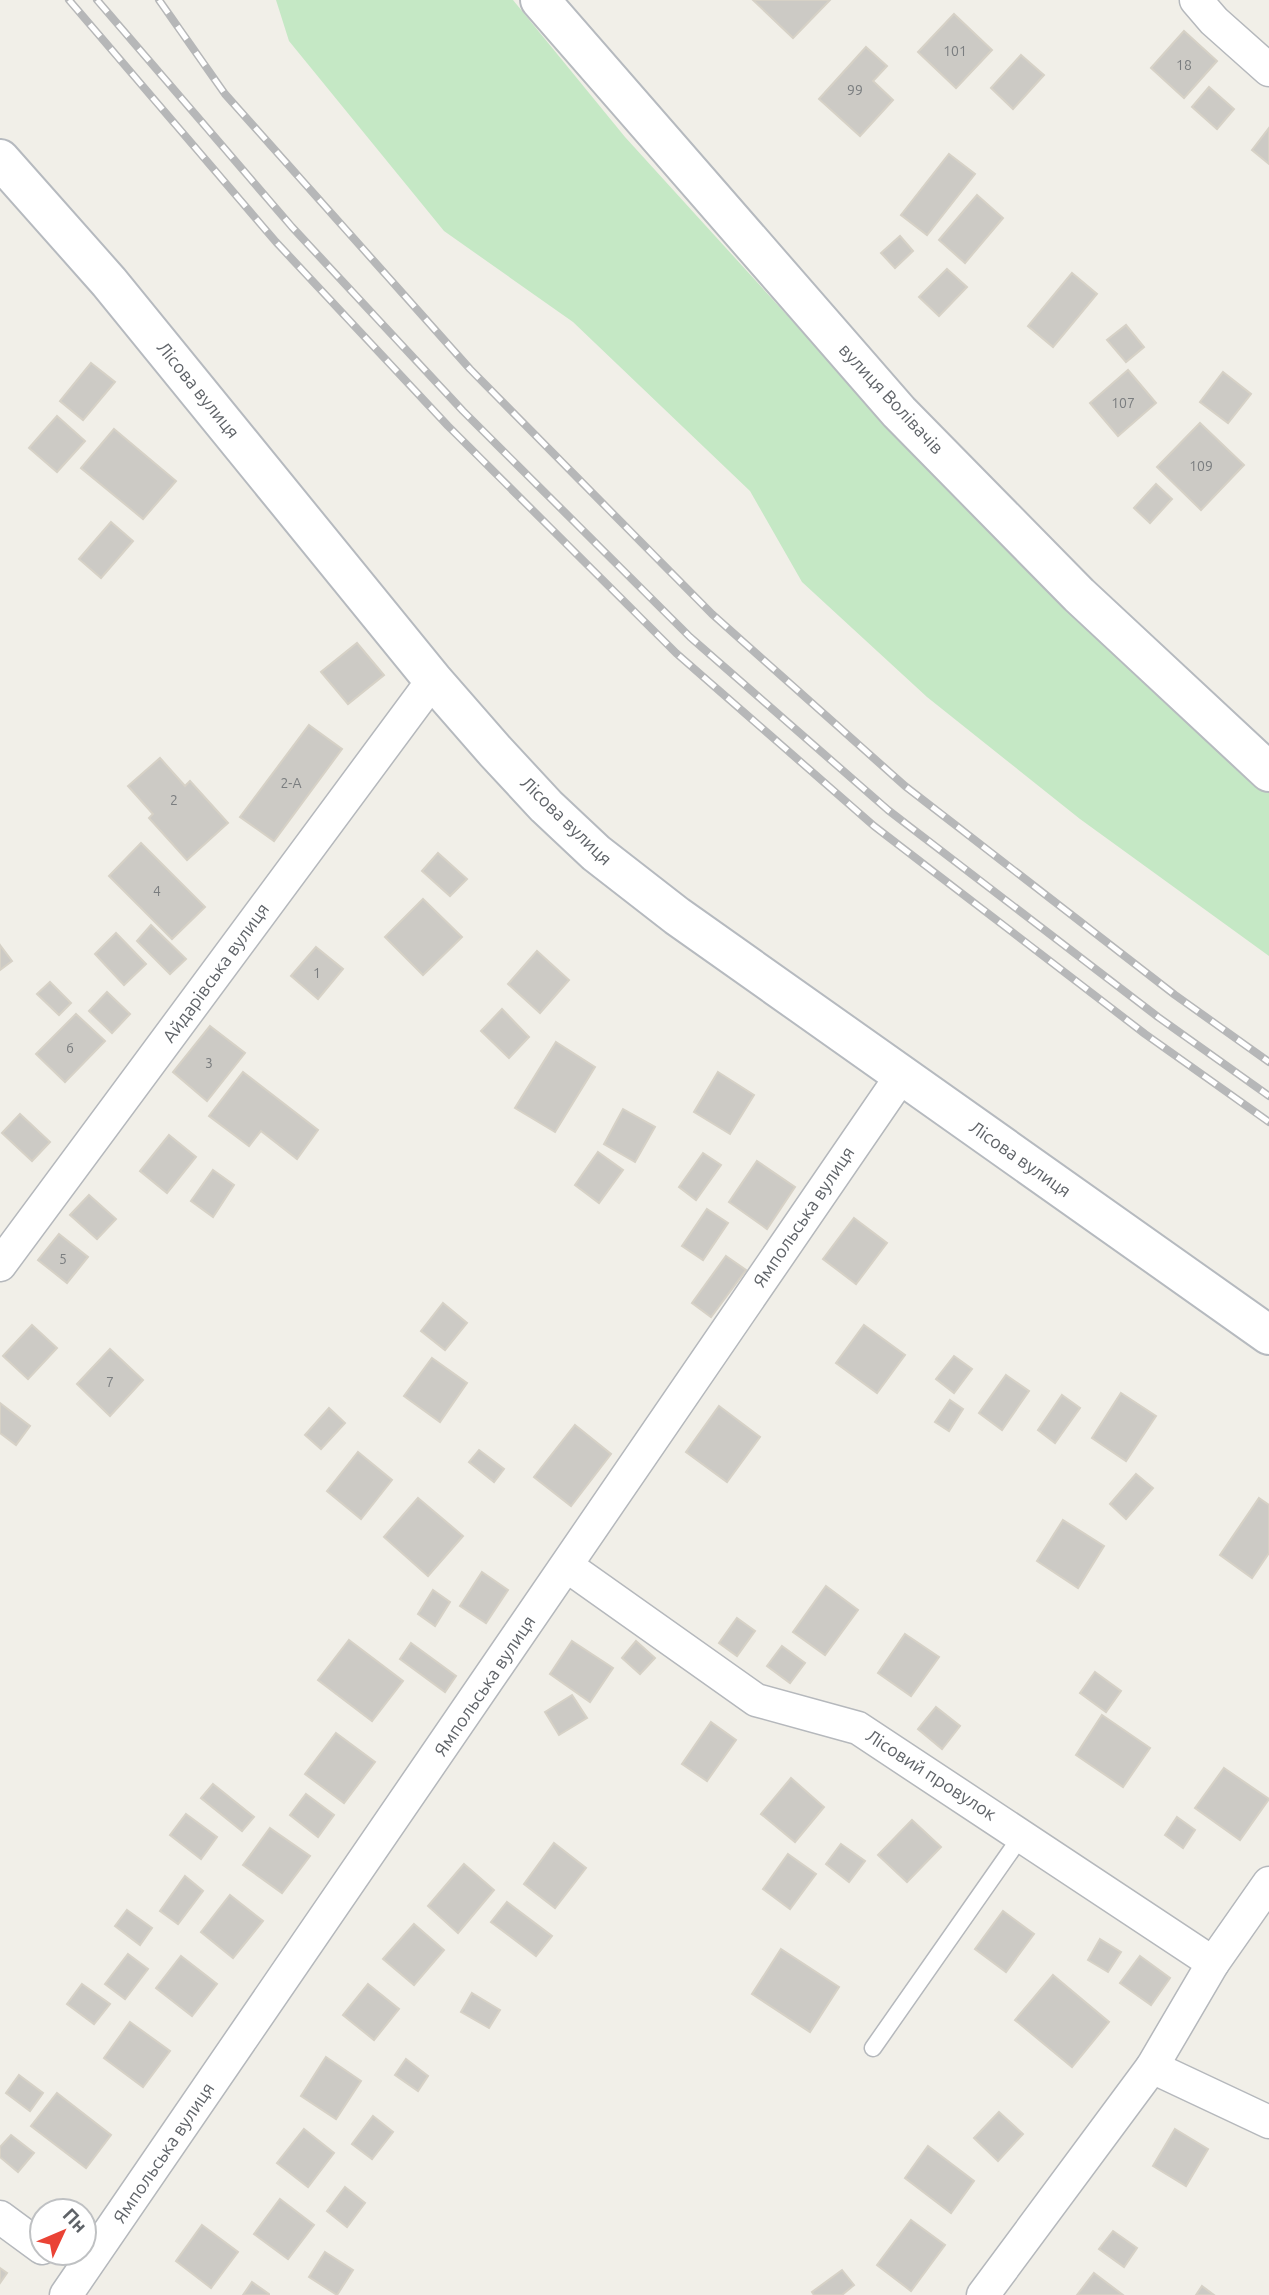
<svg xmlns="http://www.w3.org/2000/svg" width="1269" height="2295" font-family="Ubuntu,sans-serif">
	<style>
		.green { fill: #c5e8c5 }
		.building { fill: #cccac5; stroke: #d6d1c6; stroke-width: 2 }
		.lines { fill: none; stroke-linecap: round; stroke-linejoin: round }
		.lane-casing { stroke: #b5b8bc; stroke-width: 19 }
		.street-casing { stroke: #b5b8bc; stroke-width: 35 }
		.secondary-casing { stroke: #b6babf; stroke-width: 42 }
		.lane { stroke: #fff; stroke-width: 16 }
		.street { stroke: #fff; stroke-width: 32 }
		.secondary { stroke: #fff; stroke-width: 38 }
		.rail-casing { stroke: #b6b7b8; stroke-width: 8 }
		.rail { stroke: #fff; stroke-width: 5; stroke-dasharray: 16; stroke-linecap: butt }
		.labels { text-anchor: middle; stroke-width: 5; stroke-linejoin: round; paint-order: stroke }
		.number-label { font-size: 14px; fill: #7a7d7f }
		.street-label { font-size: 18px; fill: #5f6368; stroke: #fff }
	</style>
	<rect width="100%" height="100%" fill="#f1efe8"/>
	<!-- green -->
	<polygon class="green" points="276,0 513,0 625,137 856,391 1269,785 1269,956 1080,819 927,697 802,582 750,491 573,322 444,231 289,41"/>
	<!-- building -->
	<g class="building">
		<polygon points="753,0 830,0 793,38"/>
		<polygon points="954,14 992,50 956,88 918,52"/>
		<polygon points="1184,31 1217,61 1184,98 1151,68"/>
		<polygon points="866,47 887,66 873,81 893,100 860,136 819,99"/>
		<polygon points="1021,55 1044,75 1013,109 991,88"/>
		<polygon points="1209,87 1234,109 1217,129 1192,107"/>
		<polygon points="1269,128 1269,164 1252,150"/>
		<polygon points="949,154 975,174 927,235 901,215"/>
		<polygon points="977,195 1003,218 965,263 939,240"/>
		<polygon points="900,236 913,251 895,268 881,253"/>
		<polygon points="947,269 967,287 939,316 919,297"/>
		<polygon points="1072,273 1097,294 1053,347 1028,326"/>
		<polygon points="1126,325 1144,347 1126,362 1107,340"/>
		<polygon points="91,363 115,382 83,420 60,401"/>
		<polygon points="1128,370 1156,403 1118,436 1090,403"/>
		<polygon points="1223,372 1251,394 1228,423 1200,402"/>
		<polygon points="57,416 85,441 57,472 29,448"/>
		<polygon points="1200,423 1244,465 1201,510 1157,467"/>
		<polygon points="114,429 176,481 143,519 81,468"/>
		<polygon points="1156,484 1172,499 1150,523 1134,508"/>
		<polygon points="111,522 133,541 101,578 79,559"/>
		<polygon points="357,643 384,675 348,704 321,672"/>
		<polygon points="309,725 342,749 274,841 240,817"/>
		<polygon points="160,758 185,786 190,781 228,823 187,860 149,818 153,814 128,786"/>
		<polygon points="141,843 205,907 172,939 109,876"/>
		<polygon points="438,853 467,879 450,896 422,871"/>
		<polygon points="423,899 462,937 423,975 385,937"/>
		<polygon points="151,925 186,959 170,974 137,941"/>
		<polygon points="116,933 146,964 124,985 95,954"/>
		<polygon points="0,945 12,961 0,970"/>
		<polygon points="316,947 343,969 318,999 291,976"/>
		<polygon points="537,951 569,980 540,1013 508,984"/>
		<polygon points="50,982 71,1003 59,1015 37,994"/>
		<polygon points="107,992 130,1014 112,1033 89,1011"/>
		<polygon points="502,1009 529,1037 509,1058 481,1031"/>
		<polygon points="76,1014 105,1041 65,1082 36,1054"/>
		<polygon points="210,1026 245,1053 207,1101 173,1072"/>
		<polygon points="556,1042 595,1067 555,1132 515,1108"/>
		<polygon points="243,1072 318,1130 297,1159 261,1131 249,1146 209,1116"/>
		<polygon points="718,1072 754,1095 730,1134 694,1112"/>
		<polygon points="623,1109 655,1127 635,1162 604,1144"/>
		<polygon points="20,1114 50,1142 32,1161 2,1133"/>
		<polygon points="169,1135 196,1157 167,1193 140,1171"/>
		<polygon points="598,1152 623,1170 599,1203 575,1185"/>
		<polygon points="703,1153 721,1165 696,1200 679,1187"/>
		<polygon points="757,1161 795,1187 767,1229 729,1202"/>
		<polygon points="213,1170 234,1185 213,1217 191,1201"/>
		<polygon points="89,1195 116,1219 97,1239 70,1215"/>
		<polygon points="707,1209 728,1223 703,1260 682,1246"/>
		<polygon points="854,1218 887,1243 856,1284 823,1259"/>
		<polygon points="59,1234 88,1257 67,1283 38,1260"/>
		<polygon points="726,1256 746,1270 711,1317 692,1303"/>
		<polygon points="443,1303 467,1323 445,1350 421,1331"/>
		<polygon points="32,1325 57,1348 28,1379 3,1356"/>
		<polygon points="864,1325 905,1355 877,1393 836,1363"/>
		<polygon points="110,1349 143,1380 110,1416 77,1384"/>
		<polygon points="954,1356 972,1369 954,1393 936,1379"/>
		<polygon points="432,1358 467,1383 440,1422 404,1396"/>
		<polygon points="1006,1375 1029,1391 1002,1430 979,1413"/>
		<polygon points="1121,1393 1156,1416 1126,1461 1092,1438"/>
		<polygon points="1062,1395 1080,1408 1055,1443 1038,1430"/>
		<polygon points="950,1400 963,1409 949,1431 935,1422"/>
		<polygon points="0,1403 30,1426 16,1445 0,1433"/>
		<polygon points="719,1406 760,1437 727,1482 686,1452"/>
		<polygon points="329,1408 345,1423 321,1449 305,1435"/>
		<polygon points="575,1425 611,1454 571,1506 534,1477"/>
		<polygon points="479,1450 504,1469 494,1482 469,1462"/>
		<polygon points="358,1452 392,1480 361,1519 327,1491"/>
		<polygon points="1136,1474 1153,1488 1126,1519 1110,1504"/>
		<polygon points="418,1498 463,1536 428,1576 384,1537"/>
		<polygon points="1259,1498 1269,1505 1269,1553 1252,1578 1220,1555"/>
		<polygon points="1063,1520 1104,1546 1078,1588 1037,1561"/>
		<polygon points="482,1572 508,1590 486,1623 460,1606"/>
		<polygon points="826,1586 858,1610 825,1655 793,1632"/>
		<polygon points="433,1590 450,1602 435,1626 418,1614"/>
		<polygon points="737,1618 755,1631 737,1656 719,1643"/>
		<polygon points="905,1634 939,1657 911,1696 878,1673"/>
		<polygon points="349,1640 403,1681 372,1721 318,1680"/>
		<polygon points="572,1641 613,1668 590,1702 550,1674"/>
		<polygon points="636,1641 655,1658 640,1674 622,1658"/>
		<polygon points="411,1643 456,1676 445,1692 400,1659"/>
		<polygon points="782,1646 805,1663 790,1683 767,1666"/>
		<polygon points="1095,1672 1121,1691 1106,1712 1080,1693"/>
		<polygon points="572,1695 587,1718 559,1735 545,1712"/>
		<polygon points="936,1707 960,1726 942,1749 918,1729"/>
		<polygon points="1102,1715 1150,1748 1123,1787 1076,1755"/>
		<polygon points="711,1722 736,1740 707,1781 682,1764"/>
		<polygon points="336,1733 375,1762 344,1803 305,1774"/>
		<polygon points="1224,1768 1269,1799 1240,1840 1195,1808"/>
		<polygon points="791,1778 824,1807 795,1842 761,1814"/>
		<polygon points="213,1784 254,1817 242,1831 201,1798"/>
		<polygon points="306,1794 334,1815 318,1837 290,1815"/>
		<polygon points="186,1814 217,1837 201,1859 170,1835"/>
		<polygon points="1177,1817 1195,1830 1183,1848 1165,1835"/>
		<polygon points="912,1820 941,1847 907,1882 878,1855"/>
		<polygon points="270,1828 310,1856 282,1893 243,1865"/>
		<polygon points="554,1843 586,1868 555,1908 524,1884"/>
		<polygon points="841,1844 865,1861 849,1882 826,1864"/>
		<polygon points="788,1854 816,1874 790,1909 763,1889"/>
		<polygon points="464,1864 494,1890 458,1933 428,1906"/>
		<polygon points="185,1876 203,1891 178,1924 160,1911"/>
		<polygon points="230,1895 263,1921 233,1958 201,1932"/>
		<polygon points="507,1902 552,1936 536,1956 491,1922"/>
		<polygon points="127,1910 152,1928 140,1945 115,1926"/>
		<polygon points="1003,1911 1034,1934 1006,1972 975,1949"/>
		<polygon points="414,1924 444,1950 414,1985 383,1959"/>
		<polygon points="1100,1939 1121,1952 1108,1972 1088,1960"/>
		<polygon points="781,1949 839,1987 810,2032 752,1994"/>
		<polygon points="128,1954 148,1969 125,1999 105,1984"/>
		<polygon points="181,1956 217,1984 192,2016 156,1988"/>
		<polygon points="1140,1956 1170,1978 1151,2005 1120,1983"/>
		<polygon points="1053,1975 1109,2022 1072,2067 1015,2020"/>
		<polygon points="82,1984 110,2004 94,2024 67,2004"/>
		<polygon points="368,1984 399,2009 374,2040 343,2015"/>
		<polygon points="472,1993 500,2010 489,2028 461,2012"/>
		<polygon points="130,2022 170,2051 143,2087 104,2058"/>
		<polygon points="326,2057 361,2081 336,2119 301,2096"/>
		<polygon points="406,2059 428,2076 418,2091 395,2075"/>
		<polygon points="19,2075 43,2093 30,2111 6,2093"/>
		<polygon points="57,2093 111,2135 86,2168 31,2126"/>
		<polygon points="999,2112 1023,2134 998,2161 974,2138"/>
		<polygon points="373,2116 393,2132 372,2159 352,2144"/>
		<polygon points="304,2129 334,2153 308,2187 277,2163"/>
		<polygon points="1175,2129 1208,2149 1186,2186 1153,2166"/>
		<polygon points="11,2135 34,2153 18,2172 0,2157 0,2147"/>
		<polygon points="928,2146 974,2181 951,2213 905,2178"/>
		<polygon points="345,2187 365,2203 347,2227 327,2211"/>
		<polygon points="280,2199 314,2225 288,2259 254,2234"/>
		<polygon points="911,2220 945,2245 911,2291 877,2265"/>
		<polygon points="202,2225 238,2252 211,2288 176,2261"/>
		<polygon points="1113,2231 1137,2248 1124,2267 1099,2249"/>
		<polygon points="325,2252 353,2270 337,2295 309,2277"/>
		<polygon points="0,2268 7,2273 0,2283"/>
		<polygon points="842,2270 854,2285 842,2295 814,2295 812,2292"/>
		<polygon points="1094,2273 1123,2295 1077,2295"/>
		<polygon points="252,2282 269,2294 269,2295 243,2295"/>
		<polygon points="1202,2286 1214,2295 1196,2295"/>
	</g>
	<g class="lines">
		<!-- lane casing -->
		<g class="lane-casing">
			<polyline id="lane" points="873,2048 1022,1835"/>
		</g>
		<!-- street casing -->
		<g class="street-casing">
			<g id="street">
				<polyline points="1196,0 1214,21 1269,70"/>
				<polyline points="0,1265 433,680"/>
				<polyline points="567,1566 756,1700 858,1728 1213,1963"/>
				<polyline points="1152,2067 1269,2122"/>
				<polyline points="0,2217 42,2248"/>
				<polyline points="66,2295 902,1075"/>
				<polyline points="983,2295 1152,2067 1213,1963 1269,1883"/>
			</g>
		</g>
		<!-- secondary casing -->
		<g class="secondary-casing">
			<g id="secondary">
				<polyline points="540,0 899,412 1079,595 1269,772"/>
				<polyline points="0,159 109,282 433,680 495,751 546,806 596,853 677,916 1269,1335"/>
			</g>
		</g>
		<!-- lane -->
		<use href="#lane" class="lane"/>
		<!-- street -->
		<use href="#street" class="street"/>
		<!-- secondary -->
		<use href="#secondary" class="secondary"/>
		<!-- rail casing -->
		<g class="rail-casing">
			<g id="rail">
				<polyline points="69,0 276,242 448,426 676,653 874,826 1145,1034 1269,1122"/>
				<polyline points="97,0 292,227 463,411 690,637 888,810 1158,1017 1269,1096"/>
				<polyline points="159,0 225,94 470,369 712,614 905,786 1175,995 1269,1062"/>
			</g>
		</g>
		<!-- rail -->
		<use href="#rail" class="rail"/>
	</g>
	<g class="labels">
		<!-- number labels -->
		<g class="number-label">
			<text x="955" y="56">101</text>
			<text x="1184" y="70">18</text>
			<text x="855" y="95">99</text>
			<text x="1123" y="408">107</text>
			<text x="1201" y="471">109</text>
			<text x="291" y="788">2-А</text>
			<text x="174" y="805">2</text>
			<text x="157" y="896">4</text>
			<text x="317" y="978">1</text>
			<text x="70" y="1053">6</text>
			<text x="209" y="1068">3</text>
			<text x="63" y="1264">5</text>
			<text x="110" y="1387">7</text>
		</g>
		<!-- street labels -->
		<g class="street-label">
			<text transform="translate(198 390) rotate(51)" y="6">Лісова вулиця</text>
			<text transform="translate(891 399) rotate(47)" y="6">вулиця Волівачів</text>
			<text transform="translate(566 821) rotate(44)" y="6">Лісова вулиця</text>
			<text transform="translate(216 973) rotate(-54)" y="6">Айдарівська вулиця</text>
			<text transform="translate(1020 1159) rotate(35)" y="6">Лісова вулиця</text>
			<text transform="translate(804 1217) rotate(-56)" y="6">Ямпольська вулиця</text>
			<text transform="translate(485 1686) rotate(-56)" y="6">Ямпольська вулиця</text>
			<text transform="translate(931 1775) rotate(33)" y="6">Лісовий провулок</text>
			<text transform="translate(164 2153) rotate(-56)" y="6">Ямпольська вулиця</text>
		</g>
	</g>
	<!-- north arrow -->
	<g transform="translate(63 2232) rotate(46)"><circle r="33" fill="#ffffff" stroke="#bfc1c3" stroke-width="2"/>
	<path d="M0-5L12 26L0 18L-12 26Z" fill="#ea4335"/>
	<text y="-10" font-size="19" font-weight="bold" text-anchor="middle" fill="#5f6368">Пн</text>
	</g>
</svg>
